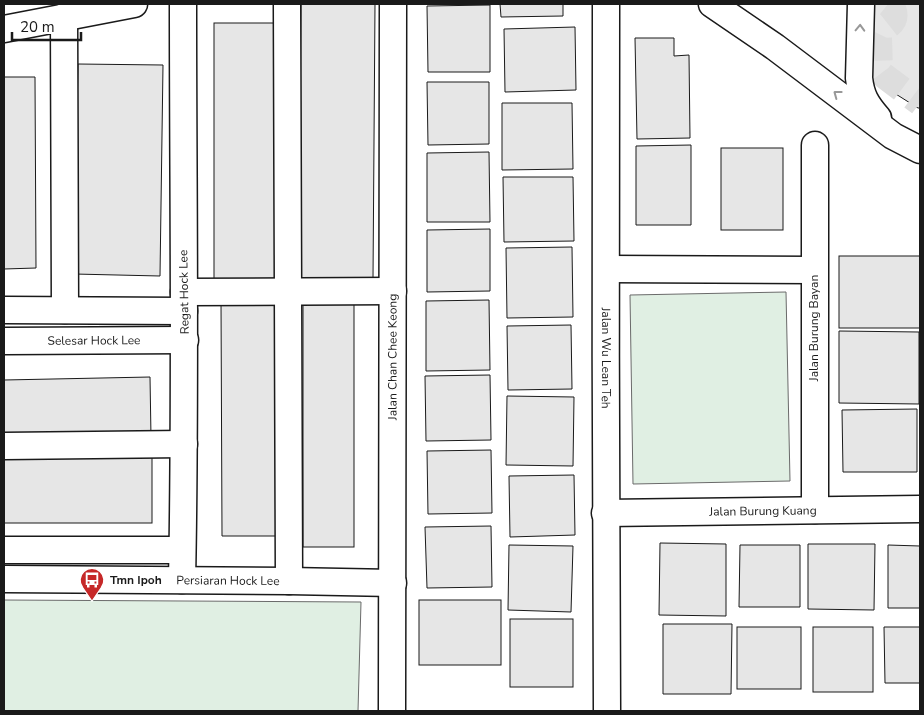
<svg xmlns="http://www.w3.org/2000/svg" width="924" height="715" font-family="'Nunito Sans',sans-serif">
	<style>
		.green { fill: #e0efe3; stroke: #6a6a6a }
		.building { fill: #e6e6e6; stroke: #1a1a1a }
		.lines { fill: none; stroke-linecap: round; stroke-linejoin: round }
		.minor-tunnel { stroke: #ddd; stroke-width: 26; stroke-dasharray: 26 13; stroke-linecap: butt }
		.minor-casing { stroke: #1a1a1a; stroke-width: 29 }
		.minor { stroke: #fff; stroke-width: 26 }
		.oneway { stroke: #989898 }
		.labels { text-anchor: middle; stroke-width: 4; stroke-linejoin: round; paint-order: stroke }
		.street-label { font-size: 12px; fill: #1a1a1a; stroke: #fff }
		.poi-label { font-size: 12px; font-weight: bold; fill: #1a1a1a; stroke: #fff; text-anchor: start }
	</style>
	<rect width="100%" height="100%" fill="#fff"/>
	<!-- green -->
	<g class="green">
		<polygon points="786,292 790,481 633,484 630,295"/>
		<polygon points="4,600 361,602 358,711 4,711"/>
	</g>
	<!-- building -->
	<g class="building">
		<polygon points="301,4 375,4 373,279 299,279"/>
		<polygon points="500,4 563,4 563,16 501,17"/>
		<polygon points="873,4 920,4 920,108 918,108 872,79"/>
		<polygon points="490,5 490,72 428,72 427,6"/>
		<rect x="214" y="23" width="63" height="258"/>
		<polygon points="575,27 576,90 505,92 504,29"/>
		<polygon points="635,38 674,38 674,56 689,55 690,138 637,139"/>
		<polygon points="78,64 163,65 160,276 74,274"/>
		<polygon points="4,77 35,77 36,268 4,269"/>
		<polygon points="427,82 489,82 489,144 428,145"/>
		<polygon points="502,103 572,103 573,169 502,170"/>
		<polygon points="691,145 691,225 636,225 636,146"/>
		<rect x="721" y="148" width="62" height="82"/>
		<polygon points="489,152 490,222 427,222 427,153"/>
		<polygon points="503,177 573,177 574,241 504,242"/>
		<polygon points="490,229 490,291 427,292 427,230"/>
		<polygon points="572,247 573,317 507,318 506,248"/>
		<rect x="839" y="256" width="81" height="72"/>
		<polygon points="279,300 280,536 222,536 221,301"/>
		<polygon points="489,300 490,370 426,371 426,301"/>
		<rect x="303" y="301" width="51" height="246"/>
		<polygon points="571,325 572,389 508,390 507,326"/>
		<polygon points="839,331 919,332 919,404 839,403"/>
		<polygon points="490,375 491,440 426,441 425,376"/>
		<polygon points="150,377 151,437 4,440 4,380"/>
		<polygon points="507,396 574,397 573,466 506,465"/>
		<polygon points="917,409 917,472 843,472 842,410"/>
		<polygon points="491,450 492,513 428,514 427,451"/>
		<rect x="4" y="457" width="148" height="66"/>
		<polygon points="574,475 575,535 510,537 509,476"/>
		<polygon points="491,526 492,587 427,588 425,527"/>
		<polygon points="660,543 726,544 726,616 659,615"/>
		<polygon points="808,544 875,544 874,610 808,609"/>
		<polygon points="509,545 573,546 571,612 508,610"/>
		<polygon points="740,545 800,545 800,607 739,607"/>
		<polygon points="888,545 920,546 920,608 888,608"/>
		<rect x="419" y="600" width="82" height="65"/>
		<rect x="510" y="619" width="63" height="68"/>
		<polygon points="663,624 732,624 731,694 663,694"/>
		<rect x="737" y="627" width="64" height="62"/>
		<rect x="813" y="627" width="60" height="65"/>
		<polygon points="884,627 920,627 920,683 885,683"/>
	</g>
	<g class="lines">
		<!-- minor-tunnel -->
		<path class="minor-tunnel" d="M888,4L893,8C900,27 883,23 879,38L880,71L883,75L920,103"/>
		<!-- minor casing -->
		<g class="minor-casing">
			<g id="minor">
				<polyline points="287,4 289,581"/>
				<path id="s1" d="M606,4C606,240 605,475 607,711"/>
				<polyline points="712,4 775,47 893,136 920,150"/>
				<path d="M861,4L859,78C861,96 866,104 878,118"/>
				<polyline points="64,17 65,310"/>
				<polyline points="4,29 134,4"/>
				<polyline points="607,269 814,270"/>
				<polyline points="184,292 393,291"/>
				<polyline points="4,310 184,311"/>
				<path id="s2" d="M4,341L185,340"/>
				<polyline points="4,446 184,444"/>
				<polyline points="815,510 815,145"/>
				<path id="s3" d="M605,513L920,509"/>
				<polyline points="4,550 182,550"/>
				<path id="s4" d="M4,579L289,581L393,583"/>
				<path d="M182,580C186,388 183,196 183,4"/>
				<path id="s5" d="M392,711L393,4"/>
			</g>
		</g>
		<!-- minor -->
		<use href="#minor" class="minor"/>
	</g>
	<!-- one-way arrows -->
	<defs><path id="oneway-chevron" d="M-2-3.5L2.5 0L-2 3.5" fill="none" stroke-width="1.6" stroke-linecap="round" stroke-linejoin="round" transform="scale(1.25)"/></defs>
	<g class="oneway">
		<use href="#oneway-chevron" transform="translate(860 28) rotate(-88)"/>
		<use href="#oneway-chevron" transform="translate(837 94) rotate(-143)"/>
	</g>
	<!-- icons -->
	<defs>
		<g id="bus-pin" transform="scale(1.25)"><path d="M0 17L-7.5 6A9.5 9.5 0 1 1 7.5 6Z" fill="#c62828" stroke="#fff"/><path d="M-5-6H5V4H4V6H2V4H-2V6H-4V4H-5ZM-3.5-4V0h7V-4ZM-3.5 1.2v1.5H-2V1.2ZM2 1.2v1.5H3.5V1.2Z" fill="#fff"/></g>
	</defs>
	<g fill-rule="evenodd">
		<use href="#bus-pin" x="92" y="580"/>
	</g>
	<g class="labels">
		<!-- street labels -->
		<g class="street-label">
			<text transform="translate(184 292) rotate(-91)" y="4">Regat Hock Lee</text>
			<text transform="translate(814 328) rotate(-90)" y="4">Jalan Burung Bayan</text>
			<text dy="4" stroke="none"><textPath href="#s2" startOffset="90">Selesar Hock Lee</textPath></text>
			<text dy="4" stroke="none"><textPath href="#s5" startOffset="354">Jalan Chan Chee Keong</textPath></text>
			<text dy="4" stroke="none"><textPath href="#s1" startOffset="354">Jalan Wu Lean Teh</textPath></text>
			<text dy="4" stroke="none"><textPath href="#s3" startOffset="158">Jalan Burung Kuang</textPath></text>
			<text dy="4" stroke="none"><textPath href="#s4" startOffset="224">Persiaran Hock Lee</textPath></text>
		</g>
		<!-- poi labels -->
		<g class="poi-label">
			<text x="110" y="584">Tmn Ipoh</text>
		</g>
	</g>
	<!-- border -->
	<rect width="924" height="715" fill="none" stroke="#1a1a1a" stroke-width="10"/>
	<!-- scale -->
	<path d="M12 32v8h69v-8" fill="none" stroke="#1a1a1a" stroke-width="2.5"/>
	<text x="20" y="32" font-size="15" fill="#1a1a1a" stroke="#ffffff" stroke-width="4" paint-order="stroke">20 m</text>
</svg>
